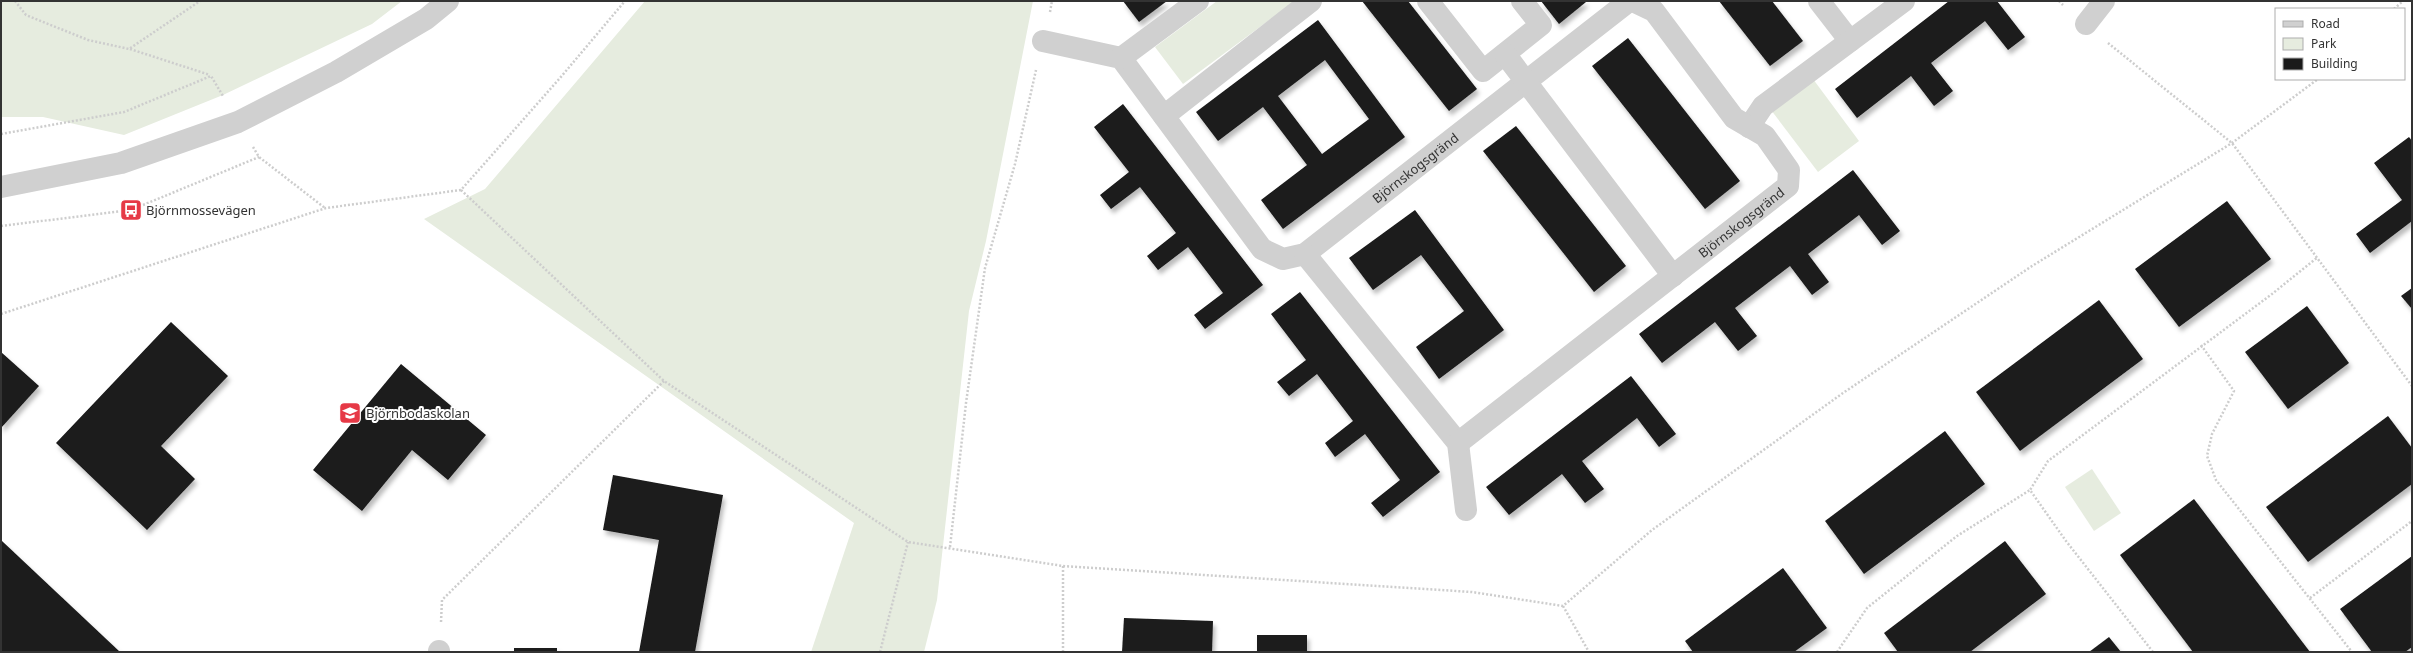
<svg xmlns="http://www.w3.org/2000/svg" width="2413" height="653" font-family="'Noto Sans',sans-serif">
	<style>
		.green { fill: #e6ecdf }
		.building { fill: #1a1a1a; fill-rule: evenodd; filter: url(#shadow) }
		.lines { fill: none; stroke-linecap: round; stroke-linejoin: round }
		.path { stroke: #cdcdcd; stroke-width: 2.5; stroke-dasharray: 2 2; stroke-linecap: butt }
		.minor { stroke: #d0d0d0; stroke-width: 22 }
		.tertiary { stroke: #d0d0d0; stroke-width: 22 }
		.labels { text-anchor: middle; stroke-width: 4; stroke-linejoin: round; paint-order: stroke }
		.street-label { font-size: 13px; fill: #333; stroke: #fff }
		.poi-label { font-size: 13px; fill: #333; stroke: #fff; text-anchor: start }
	</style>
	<defs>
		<filter id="shadow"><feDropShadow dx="2.5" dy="4.5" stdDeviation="2" flood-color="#0004"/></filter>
	</defs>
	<rect width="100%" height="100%" fill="#fff"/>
	<!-- green -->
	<g class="green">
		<polygon points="1,1 402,1 372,24 223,95 124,135 43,117 1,117"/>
		<polygon points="645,1 1033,1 986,241 969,311 937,600 924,652 811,652 854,523 424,219 485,189"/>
		<polygon points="1217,1 1295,1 1183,84 1155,47"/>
		<polygon points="1813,79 1859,141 1818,172 1771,110"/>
		<polygon points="2092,469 2121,513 2094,531 2065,487"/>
	</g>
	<!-- building -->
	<g class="building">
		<polygon points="1123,1 1167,1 1139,22"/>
		<polygon points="1362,1 1408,1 1477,89 1449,111"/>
		<polygon points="1541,1 1585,1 1586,2 1559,24"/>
		<polygon points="1719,1 1772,1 1803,41 1770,66"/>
		<polygon points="1949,1 1997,1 2025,37 2008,50 1985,21 1931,63 1953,91 1934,106 1911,76 1857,118 1835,89"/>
		<path d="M1318,20L1405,137L1283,229L1261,200L1307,165L1263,107L1218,141L1196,112ZM1325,60L1369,119L1322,154L1278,96Z"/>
		<polygon points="1628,38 1740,181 1705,209 1592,66"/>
		<polygon points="1123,104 1263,285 1205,329 1194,315 1223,293 1188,247 1158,270 1147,256 1176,233 1140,187 1111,209 1100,195 1129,172 1094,127"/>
		<polygon points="1516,126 1626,266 1594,292 1483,151"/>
		<polygon points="2409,137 2412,141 2412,221 2370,253 2356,234 2402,200 2374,163"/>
		<polygon points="1853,170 1900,231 1882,245 1859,215 1808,254 1829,282 1812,295 1790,266 1735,308 1757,336 1738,351 1715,322 1662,363 1639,334"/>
		<polygon points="2227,201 2271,259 2179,327 2135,269"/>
		<polygon points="1415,210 1504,330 1439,379 1416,347 1464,311 1421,255 1373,290 1349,258"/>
		<polygon points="2412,288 2412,309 2401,296"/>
		<polygon points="1300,292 1440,472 1383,517 1371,503 1400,480 1365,434 1335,457 1325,443 1353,421 1317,374 1289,396 1277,382 1306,360 1271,314"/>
		<polygon points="2099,300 2143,359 2020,451 1976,392"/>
		<polygon points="2307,306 2349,363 2288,409 2245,352"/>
		<polygon points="171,322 228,376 161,446 195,479 147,530 56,443"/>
		<polygon points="1,352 39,386 1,428"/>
		<polygon points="401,364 486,435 448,480 412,450 362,511 313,470"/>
		<polygon points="1631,376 1676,434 1659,447 1637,418 1582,461 1604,489 1585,503 1562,474 1509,515 1486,487"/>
		<polygon points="2388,416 2412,448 2412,484 2308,562 2266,507"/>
		<polygon points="1945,431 1985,484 1864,574 1825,521"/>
		<polygon points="613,475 723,495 695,652 639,652 659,540 603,530"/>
		<polygon points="2194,499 2310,652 2193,652 2120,555"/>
		<polygon points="2,541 120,652 1,652"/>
		<polygon points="2005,541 2046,594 1970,652 1898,652 1884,633"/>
		<polygon points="2412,556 2412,647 2405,652 2372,652 2340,609"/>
		<polygon points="1783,568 1827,628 1794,652 1693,652 1685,641"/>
		<polygon points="1124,618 1213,621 1212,652 1122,652"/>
		<rect x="1257" y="635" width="50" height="17"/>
		<polygon points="2109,637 2121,652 2089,652"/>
		<rect x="514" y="648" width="43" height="4"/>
	</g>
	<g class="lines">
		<!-- path -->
		<g class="path">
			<polyline points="15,1 26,15 88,40 129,49 200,1"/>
			<polyline points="2059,1 2063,5"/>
			<polyline points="2394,9 2403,1"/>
			<polyline points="1050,12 1052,1"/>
			<polyline points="2108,43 2232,143 2412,386"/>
			<polyline points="130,49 210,75"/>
			<polyline points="1,134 124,112 211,76 223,96"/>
			<polyline points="253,147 259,157 325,208"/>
			<polyline points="461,190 664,381 908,542 1063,566 1472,592 1563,606 1652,530 1843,393 2032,266 2232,143 2318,79"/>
			<polyline points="1,226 131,210 259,157"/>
			<polyline points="1,314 326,208 461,190 560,78 625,1"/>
			<polyline points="2201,345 2234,391 2212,434 2207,456 2216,480 2352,652"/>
			<polyline points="950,547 966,403 985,268 1015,164 1036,70"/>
			<polyline points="1063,566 1063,652"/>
			<polyline points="2310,598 2412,521"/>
			<polyline points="1563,606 1589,652"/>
			<polyline points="441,622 442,600 664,381"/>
			<polyline points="880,652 908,542"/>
			<polyline points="1837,652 1867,608 1957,536 2030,490"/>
			<polyline points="2153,652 2066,541 2030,490 2048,461 2272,294 2318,257"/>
		</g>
		<!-- minor -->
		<g class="minor">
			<polyline points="1428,1 1483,71 1541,25 1522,1"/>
			<polyline points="1819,1 1850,41"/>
			<polyline points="2086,24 2104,1"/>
			<path id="s1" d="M1043,41L1121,58L1262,249L1283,259L1305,254L1629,1"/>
			<polyline points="1505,54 1673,276"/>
			<polyline points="1121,58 1198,1"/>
			<polyline points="1164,116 1311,1"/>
			<polyline points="1749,127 1763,106 1904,1"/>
			<polyline points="1305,254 1458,443 1466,510"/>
			<path id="s2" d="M1458,443L1788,186L1789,170L1765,136L1734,118L1654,11L1633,1"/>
			<polyline points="439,651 439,652"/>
		</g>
		<!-- tertiary -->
		<polyline class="tertiary" points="1,187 121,163 238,122 336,72 426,19 448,1"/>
	</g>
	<!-- icons -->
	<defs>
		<g id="bus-square" transform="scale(1.15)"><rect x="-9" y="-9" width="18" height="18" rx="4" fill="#e63946" stroke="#fff"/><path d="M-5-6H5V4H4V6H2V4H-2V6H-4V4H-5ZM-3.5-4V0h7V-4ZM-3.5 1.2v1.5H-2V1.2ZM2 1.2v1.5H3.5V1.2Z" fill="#fff"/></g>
		<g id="school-square" transform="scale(1.15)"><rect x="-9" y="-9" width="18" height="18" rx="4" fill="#e63946" stroke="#fff"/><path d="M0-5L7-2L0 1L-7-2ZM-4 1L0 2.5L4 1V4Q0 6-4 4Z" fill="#fff"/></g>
	</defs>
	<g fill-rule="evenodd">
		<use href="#bus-square" x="131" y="210"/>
		<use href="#school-square" x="350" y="413"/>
	</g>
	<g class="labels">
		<!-- street labels -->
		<g class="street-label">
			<text dy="5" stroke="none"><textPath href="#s1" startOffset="503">Björnskogsgränd</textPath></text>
			<text dy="5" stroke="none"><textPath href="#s2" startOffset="359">Björnskogsgränd</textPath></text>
		</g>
		<!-- poi labels -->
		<g class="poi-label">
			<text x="146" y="215">Björnmossevägen</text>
			<text x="366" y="418">Björnbodaskolan</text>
		</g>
	</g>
	<!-- border -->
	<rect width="2413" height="653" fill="none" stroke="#333333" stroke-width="4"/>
	<!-- legend -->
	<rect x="2275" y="8" width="130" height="72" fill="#ffffff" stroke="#adadad"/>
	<rect x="2283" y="21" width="20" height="6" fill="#d0d0d0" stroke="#adadad"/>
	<text x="2311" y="28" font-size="12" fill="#333333">Road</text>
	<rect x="2283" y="38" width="20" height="12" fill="#e6ecdf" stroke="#adadad"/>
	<text x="2311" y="48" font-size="12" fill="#333333">Park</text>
	<rect x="2283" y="58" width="20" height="12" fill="#1a1a1a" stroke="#adadad"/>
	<text x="2311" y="68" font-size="12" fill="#333333">Building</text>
</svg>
